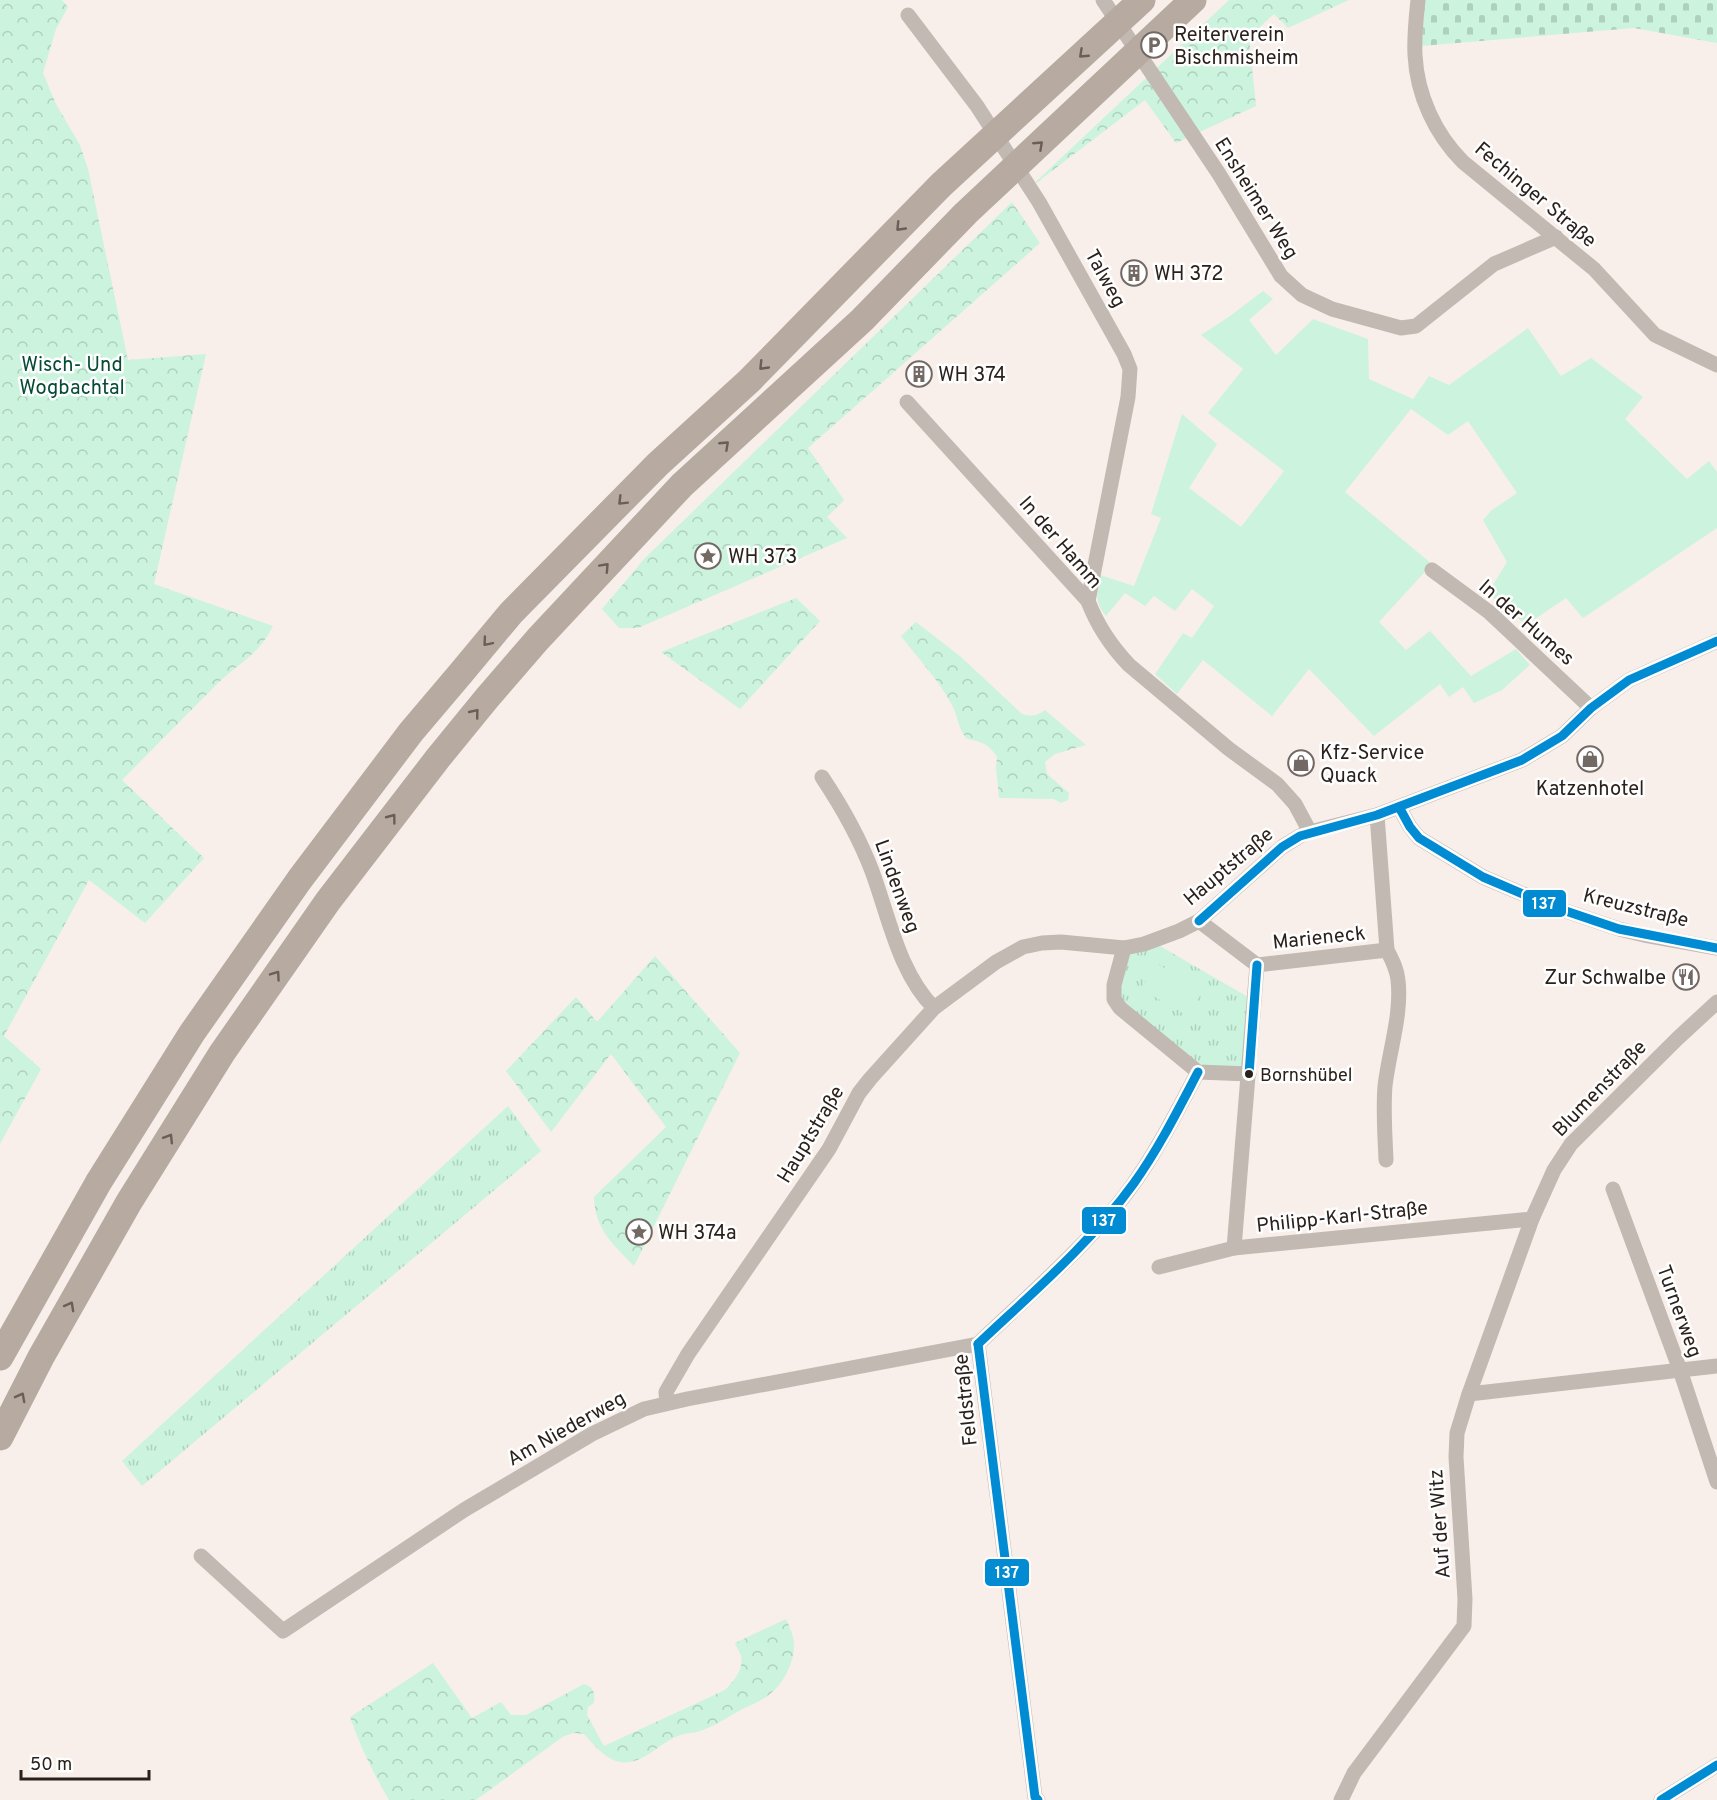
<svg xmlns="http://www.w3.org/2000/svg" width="1717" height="1800" font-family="Overpass,sans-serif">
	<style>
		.grass { fill: url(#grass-tufts) }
		.forest { fill: url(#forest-crowns) }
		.cemetery { fill: url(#cemetery-stones) }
		.garden { fill: #cbf3dd }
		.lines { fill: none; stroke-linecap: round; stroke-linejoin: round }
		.minor { stroke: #c2b9b2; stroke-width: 15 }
		.motorway { stroke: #b7aaa1; stroke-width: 27 }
		.bus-1-casing { stroke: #fefefe; stroke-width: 14 }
		.bus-1 { stroke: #008bd2; stroke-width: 9 }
		.oneway { stroke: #6a5f58 }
		.bus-dot { fill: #2b211c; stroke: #fefefe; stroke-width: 2 }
		.labels { text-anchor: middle; stroke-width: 5; stroke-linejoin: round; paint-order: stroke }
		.bus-label { font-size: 18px; fill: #2b211c; stroke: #fefefe; text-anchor: start }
		.poi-label { font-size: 20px; fill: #2b211c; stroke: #fefefe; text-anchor: start }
		.street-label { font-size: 20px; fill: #2b211c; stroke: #fefefe }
		.park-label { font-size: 20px; fill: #054b35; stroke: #fefefe }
		.line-badge { stroke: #fefefe; stroke-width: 2 }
		.badge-label { font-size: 16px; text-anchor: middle; font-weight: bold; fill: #fff }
	</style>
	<defs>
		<pattern id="grass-tufts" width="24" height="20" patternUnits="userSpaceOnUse" patternTransform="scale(1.5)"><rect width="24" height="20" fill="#cbf3dd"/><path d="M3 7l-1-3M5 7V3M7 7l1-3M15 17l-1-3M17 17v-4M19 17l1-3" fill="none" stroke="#aed0bd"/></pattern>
		<pattern id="forest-crowns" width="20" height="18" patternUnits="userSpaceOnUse" patternTransform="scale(1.5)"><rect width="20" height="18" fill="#cbf3dd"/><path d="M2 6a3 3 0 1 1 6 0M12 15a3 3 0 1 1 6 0" fill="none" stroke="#aed0bd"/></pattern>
		<pattern id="cemetery-stones" width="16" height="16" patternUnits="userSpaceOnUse" patternTransform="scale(1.5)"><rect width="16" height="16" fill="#cbf3dd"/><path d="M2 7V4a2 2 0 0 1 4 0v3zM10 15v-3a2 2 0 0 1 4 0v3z" fill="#aed0bd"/></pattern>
	</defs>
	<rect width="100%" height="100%" fill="#f8efeb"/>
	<!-- grass -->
	<g class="grass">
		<polygon points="1160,946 1248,997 1243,1068 1200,1066 1118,998 1128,953"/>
		<polygon points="508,1106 541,1151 142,1486 122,1461"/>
	</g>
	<!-- forest -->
	<g class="forest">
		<path d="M0,0H62L68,7L56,29L43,73L56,104L80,145L88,169L128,360L206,354L154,584L273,626C260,653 241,662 219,682L122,780L204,858L145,923L89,880L4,1036L41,1069L0,1144Z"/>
		<polygon points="1229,0 1349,0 1288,28 1274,14 1249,37 1256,106 1176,143 1145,100 1027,190"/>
		<polygon points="1012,202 1040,243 808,448 844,500 827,517 847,538 638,628 619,628 602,609 645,558"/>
		<polygon points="796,598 820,621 740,709 661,652"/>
		<path d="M916,622L961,657L1022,714C1032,717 1037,716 1045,710L1086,745L1055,754L1045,762L1047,774L1069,793L1068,800L1061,803L1054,799L999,798L996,767L997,757C990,745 981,741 967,739C958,729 958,716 952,705C940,682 917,657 901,636Z"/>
		<path d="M655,956L740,1053L634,1266C613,1244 595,1230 594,1197L666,1127L611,1054L551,1132L506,1071L576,997L597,1022Z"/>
		<path d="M786,1619C790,1628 794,1636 794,1646C794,1663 783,1684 770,1694C760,1702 748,1706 737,1712C725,1719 714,1726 700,1731C693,1733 685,1733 678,1736C659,1743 642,1766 620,1762C605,1759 594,1745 584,1734L574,1733L564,1736L476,1800H389C373,1773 360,1746 350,1717L433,1663L472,1718L501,1702L511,1715H526L584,1684C594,1687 595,1693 594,1703L588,1707L587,1715L604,1746L725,1690C733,1682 744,1670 741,1656C740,1652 736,1647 735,1643Z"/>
	</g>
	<!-- cemetery -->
	<polygon class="cemetery" points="1425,0 1717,0 1717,43 1634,28 1421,46"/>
	<!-- garden -->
	<g class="garden">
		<path d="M1263,291L1273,299L1249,320L1276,355L1313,319L1368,339L1369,379L1413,399L1429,376L1449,385L1528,328L1561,376L1591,358L1643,397L1625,419L1687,479L1709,461L1717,472V528L1583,618L1566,598L1526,625L1488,593L1507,562L1483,520L1492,510L1517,493L1468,421L1448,435L1411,409L1345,492L1432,564L1379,622L1406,650L1430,631L1471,676L1516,649L1530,665L1502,690L1474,703L1463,687L1449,697L1440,684L1374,736L1309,669L1272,716L1203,660L1177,694L1155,674L1183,633L1192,638L1214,606L1192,589L1175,611L1154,596L1145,606L1125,593L1106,616C1094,601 1097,593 1100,575L1134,586L1161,518L1151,514L1182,414L1217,444L1189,488L1241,527L1284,471L1208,413L1243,369L1201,335L1230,316Z"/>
		<polygon points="1156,963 1203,991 1188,1016 1141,989"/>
	</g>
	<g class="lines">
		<!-- minor -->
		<g class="minor">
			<polyline points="1103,0 1219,174 1281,276 1302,295 1332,309 1401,328 1416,326 1494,264 1556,237"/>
			<path d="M1418,0C1416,18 1414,37 1415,55C1417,95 1435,134 1463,162L1594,269L1655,335L1717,365"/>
			<polyline points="908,15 977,106 1039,202 1124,354 1130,369 1128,397 1088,601"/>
			<path d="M907,402L1088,601C1097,625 1111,646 1129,665L1229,749L1277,784L1295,804L1310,832"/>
			<polyline points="1432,570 1489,612 1591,708"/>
			<path d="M822,777C842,807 859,837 872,871C889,917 899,973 934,1008"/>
			<polyline points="1399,807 1410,827 1419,838 1483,877 1551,906 1619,929 1644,935 1717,948"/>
			<path d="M1377,815L1387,950C1392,960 1397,969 1398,980C1402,1015 1389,1051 1385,1086C1383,1110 1385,1135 1386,1160"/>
			<polyline points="1199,921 1257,965 1387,950"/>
			<polyline points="1124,948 1114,985 1114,999 1120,1008 1198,1072 1249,1074"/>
			<polyline points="1613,1189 1680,1370 1717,1482"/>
			<polyline points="1234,1248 1257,965"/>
			<polyline points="1159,1267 1234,1248 1532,1219"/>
			<polyline points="978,1344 1035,1797 1038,1800"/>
			<path d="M978,1344C1030,1294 1093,1241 1134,1183C1159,1148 1178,1109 1198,1072"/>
			<polyline points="1469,1394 1717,1366"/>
			<polyline points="667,1403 666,1392 688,1354 829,1149 859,1093 870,1079 934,1008 996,962 1023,947 1042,943 1061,942 1124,948 1144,944 1179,931 1199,921 1282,847 1300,836 1310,832 1377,815 1522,760 1562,736 1591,708 1629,680 1717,641"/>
			<polyline points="201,1556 283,1631 464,1510 592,1434 644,1409 687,1399 978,1344"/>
			<polyline points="1341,1800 1354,1773 1464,1626 1465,1599 1456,1457 1457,1433 1469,1394 1532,1219 1554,1170 1571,1144 1678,1038 1717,1002"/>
			<polyline points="1661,1800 1717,1765"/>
		</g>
		<!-- motorway -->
		<g class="motorway">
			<polyline points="0,1357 98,1183 192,1033 300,879 411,732 461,673 511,613 658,464 749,381 941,185 1142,0"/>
			<polyline points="0,1437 41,1357 129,1202 222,1053 328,901 438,758 487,698 538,639 682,485 862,320 966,213 1193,0"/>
		</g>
		<!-- bus-1 casing -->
		<g class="bus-1-casing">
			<g id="bus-1">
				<polyline points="1399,807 1410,827 1419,838 1483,877 1551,906 1619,929 1717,948"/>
				<polyline points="1199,921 1282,847 1300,836 1377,815 1522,760 1562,736 1591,708 1629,680 1717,641"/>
				<polyline points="1249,1074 1257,965"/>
				<polyline points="978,1344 1035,1797 1038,1800"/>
				<path d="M978,1344C1032,1293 1090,1244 1134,1183C1159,1148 1178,1110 1198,1072"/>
				<polyline points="1661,1800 1717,1765"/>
			</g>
		</g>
		<!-- bus-1 -->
		<use href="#bus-1" class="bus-1"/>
	</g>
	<!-- one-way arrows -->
	<defs><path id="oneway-chevron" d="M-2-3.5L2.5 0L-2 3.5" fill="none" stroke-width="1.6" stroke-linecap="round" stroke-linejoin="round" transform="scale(1.5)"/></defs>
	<g class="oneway">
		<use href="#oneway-chevron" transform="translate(1083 54) rotate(137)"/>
		<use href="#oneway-chevron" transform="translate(1039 145) rotate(-43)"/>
		<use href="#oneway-chevron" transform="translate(900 227) rotate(134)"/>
		<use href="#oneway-chevron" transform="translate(763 366) rotate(134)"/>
		<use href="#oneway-chevron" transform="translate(725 445) rotate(-43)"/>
		<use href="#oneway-chevron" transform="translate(622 501) rotate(135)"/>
		<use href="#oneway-chevron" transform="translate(605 567) rotate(-47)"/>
		<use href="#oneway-chevron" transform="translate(487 642) rotate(130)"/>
		<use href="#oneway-chevron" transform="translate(475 713) rotate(-51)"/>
		<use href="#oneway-chevron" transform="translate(392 818) rotate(-53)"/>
		<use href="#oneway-chevron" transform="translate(276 975) rotate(-55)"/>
		<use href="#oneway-chevron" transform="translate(169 1138) rotate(-58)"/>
		<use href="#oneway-chevron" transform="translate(70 1306) rotate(-61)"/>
		<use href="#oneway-chevron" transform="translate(21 1397) rotate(-62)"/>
	</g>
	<!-- icons -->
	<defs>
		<g id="parking-ring" transform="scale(1.35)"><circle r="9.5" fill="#fefefe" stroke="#736964" stroke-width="1.5"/><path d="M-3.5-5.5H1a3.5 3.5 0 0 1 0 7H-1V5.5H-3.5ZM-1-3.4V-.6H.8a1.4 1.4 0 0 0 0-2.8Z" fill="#736964"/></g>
		<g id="building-ring" transform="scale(1.35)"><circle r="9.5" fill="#fefefe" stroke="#736964" stroke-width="1.5"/><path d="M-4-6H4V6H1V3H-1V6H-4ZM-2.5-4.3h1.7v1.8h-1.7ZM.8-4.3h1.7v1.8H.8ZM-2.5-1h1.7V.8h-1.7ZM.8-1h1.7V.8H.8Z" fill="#736964"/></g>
		<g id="sight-ring" transform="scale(1.35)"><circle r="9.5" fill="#fefefe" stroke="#736964" stroke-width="1.5"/><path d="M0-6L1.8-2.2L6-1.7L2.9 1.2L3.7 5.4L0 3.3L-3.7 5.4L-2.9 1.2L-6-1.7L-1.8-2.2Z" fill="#736964"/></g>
		<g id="shop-ring" transform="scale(1.35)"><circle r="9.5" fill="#fefefe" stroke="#736964" stroke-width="1.5"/><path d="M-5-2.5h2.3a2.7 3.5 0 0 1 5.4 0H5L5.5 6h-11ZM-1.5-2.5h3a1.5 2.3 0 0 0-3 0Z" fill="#736964"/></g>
		<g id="restaurant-ring" transform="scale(1.35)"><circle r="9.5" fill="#fefefe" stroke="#736964" stroke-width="1.5"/><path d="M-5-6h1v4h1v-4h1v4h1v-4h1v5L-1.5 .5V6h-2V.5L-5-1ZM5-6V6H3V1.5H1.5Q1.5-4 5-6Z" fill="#736964"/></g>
	</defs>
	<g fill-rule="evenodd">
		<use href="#parking-ring" x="1154" y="45"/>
		<use href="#building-ring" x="1134" y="273"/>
		<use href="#building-ring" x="919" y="374"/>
		<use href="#sight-ring" x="708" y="556"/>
		<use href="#shop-ring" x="1590" y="759"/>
		<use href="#shop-ring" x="1301" y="763"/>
		<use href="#restaurant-ring" x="1686" y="977"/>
		<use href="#sight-ring" x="639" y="1232"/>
	</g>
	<!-- markers -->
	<circle class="bus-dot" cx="1249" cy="1074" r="5"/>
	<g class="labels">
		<!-- bus labels -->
		<g class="bus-label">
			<text x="1260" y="1081">Bornshübel</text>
		</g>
		<!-- poi labels -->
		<g class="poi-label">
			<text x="1174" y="41">Reiterverein<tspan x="1174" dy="23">Bischmisheim</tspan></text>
			<text x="1154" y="280">WH 372</text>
			<text x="938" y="381">WH 374</text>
			<text x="728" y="563">WH 373</text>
			<text x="1320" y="759">Kfz-Service<tspan x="1320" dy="23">Quack</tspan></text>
			<text x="1590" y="795" text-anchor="middle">Katzenhotel</text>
			<text x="1666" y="984" text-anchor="end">Zur Schwalbe</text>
			<text x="658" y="1239">WH 374a</text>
		</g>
		<!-- street labels -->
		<g class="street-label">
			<text transform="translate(1536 194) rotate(40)" y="7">Fechinger Straße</text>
			<text transform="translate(1257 198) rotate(58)" y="7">Ensheimer Weg</text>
			<text transform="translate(1106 278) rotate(61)" y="7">Talweg</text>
			<text transform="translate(1061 542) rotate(49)" y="7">In der Hamm</text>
			<text transform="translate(1527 622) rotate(41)" y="7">In der Humes</text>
			<text transform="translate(1228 866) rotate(-40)" y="7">Hauptstraße</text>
			<text transform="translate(898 886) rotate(70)" y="7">Lindenweg</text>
			<text transform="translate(1636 907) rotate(14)" y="7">Kreuzstraße</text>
			<text transform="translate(1319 937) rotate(-6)" y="7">Marieneck</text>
			<text transform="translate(1599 1088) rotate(-46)" y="7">Blumenstraße</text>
			<text transform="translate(810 1134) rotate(-59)" y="7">Hauptstraße</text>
			<text transform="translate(1342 1216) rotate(-6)" y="7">Philipp-Karl-Straße</text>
			<text transform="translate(1680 1311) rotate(70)" y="7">Turnerweg</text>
			<text transform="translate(965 1400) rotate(-96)" y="7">Feldstraße</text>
			<text transform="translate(566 1428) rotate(-29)" y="7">Am Niederweg</text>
			<text transform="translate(1439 1524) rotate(-94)" y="7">Auf der Witz</text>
		</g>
		<!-- park labels -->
		<g class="park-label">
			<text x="72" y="371">Wisch- Und<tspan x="72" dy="23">Wogbachtal</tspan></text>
		</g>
	</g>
	<g class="line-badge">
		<rect x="1522" y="889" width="45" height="29" rx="6" fill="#008bd2"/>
		<rect x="1081" y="1206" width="46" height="29" rx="6" fill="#008bd2"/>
		<rect x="984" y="1558" width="46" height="29" rx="6" fill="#008bd2"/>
	</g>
	<g class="badge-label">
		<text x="1544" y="909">137</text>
		<text x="1104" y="1226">137</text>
		<text x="1007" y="1578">137</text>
	</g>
	<!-- scale -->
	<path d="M21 1770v9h128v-9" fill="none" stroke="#2b211c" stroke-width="3"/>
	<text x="30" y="1770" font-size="18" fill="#2b211c" stroke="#fefefe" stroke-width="4.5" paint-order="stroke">50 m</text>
</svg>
